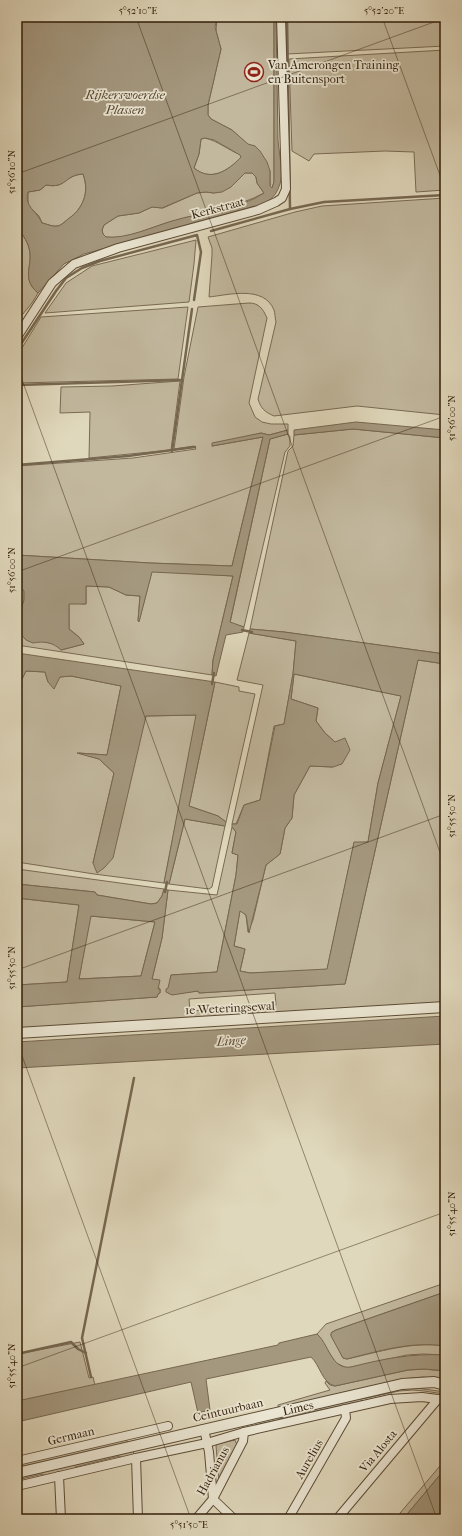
<svg xmlns="http://www.w3.org/2000/svg" width="462" height="1536" font-family="'IM FELL French Canon',serif">
	<style>
		.green { fill: #c2b89e; stroke: #796a54 }
		.water { fill: #a4987f; stroke: #766750; fill-rule: evenodd }
		.lines { fill: none; stroke-linecap: round; stroke-linejoin: round }
		.stream { stroke: #766750; stroke-width: 2.5 }
		.minor-casing { stroke: #5c4c36; stroke-width: 10 }
		.tertiary-casing { stroke: #5c4c36; stroke-width: 12 }
		.minor { stroke: #ebe6d3; stroke-width: 8 }
		.tertiary { stroke: #ebe6d3; stroke-width: 10 }
		.ticks { fill: none; stroke: #301d09; stroke-width: 1; stroke-opacity: 0.45 }
		.labels { text-anchor: middle; stroke-width: 3.5; stroke-linejoin: round; paint-order: stroke }
		.poi-label { font-size: 12px; fill: #301d09; stroke: #ebe6d3; text-anchor: start }
		.street-label { font-size: 12px; fill: #301d09; stroke: #ebe6d3 }
		.water-label { font-size: 13px; font-style: italic; fill: #594832; stroke: #ebe6d3 }
		.neatline { fill: none; stroke: #301d09; stroke-width: 1.5 }
		.ticks-label { font-size: 10px; text-anchor: middle; fill: #301d09 }
	</style>
	<rect width="100%" height="100%" fill="#e0d8bc"/>
	<filter id="stains"><feTurbulence type="fractalNoise" baseFrequency=".005" numOctaves="4"/><feColorMatrix values="0 0 0 0 .2 0 0 0 0 .09 0 0 0 0 .02 0 0 0 .5 -.17"/></filter>
	<radialGradient id="worn" r=".72"><stop offset=".6" stop-color="#630" stop-opacity="0"/><stop offset="1" stop-color="#630" stop-opacity=".3"/></radialGradient>
	<!-- green -->
	<g class="green">
		<polygon points="217,17 274,17 274,182 272,188 270,186 270,171 255,146 248,145 232,130 211,119 208,115 208,105 221,49 216,31"/>
		<polygon points="286,17 445,17 445,46 287,54"/>
		<polygon points="445,50 445,190 416,192 414,152 385,151 314,154 309,161 292,151 289,59"/>
		<path d="M205,138C218,141 228,150 241,155V158C227,171 211,182 194,168L199,154L201,139Z"/>
		<path d="M245,173H252L256,177L257,183L264,193C236,208 204,212 174,221C152,226 129,240 106,237L103,234L102,230L104,225L118,216L139,213L152,207L163,208L197,193L206,192L214,193L231,187Z"/>
		<path d="M83,174C90,193 83,209 67,220C64,222 61,226 57,226C52,227 47,224 42,223L39,216L28,206V192L40,190L46,185C66,189 64,175 83,174Z"/>
		<path d="M445,198V415L357,406L274,416C265,412 261,409 258,399L276,322C275,318 275,313 274,310C264,285 228,295 209,297L212,255V248L208,237L295,212L322,206Z"/>
		<path d="M17,226C21,233 27,240 29,248C34,266 20,277 38,293L32,303L22,315L17,302Z"/>
		<polygon points="196,240 194,264 189,302 45,313 66,283 92,266"/>
		<path d="M249,303C259,303 263,309 267,318L249,403L255,417L262,422L271,424H288V430L269,435L261,433L212,446L263,437L232,566L150,563L17,555V466L133,458L196,449L194,446L174,449L184,377L198,307Z"/>
		<polygon points="188,307 178,379 17,383 17,356 41,317"/>
		<polygon points="180,381 171,450 89,458 90,412 60,413 61,387 112,386"/>
		<polygon points="353,429 445,438 445,654 284,632 250,629 288,451 293,446 294,435"/>
		<polygon points="288,434 290,437 290,446 285,452 244,627 230,623 270,439"/>
		<polygon points="152,571 233,576 213,660 212,675 17,645 17,586 20,586 24,590 24,600 19,615 41,641 55,644 61,650 84,644 79,637 69,629 69,603 86,604 86,586 109,587 126,595 140,596 138,621 139,621"/>
		<polygon points="249,633 296,641 293,674 284,724 274,726 260,800 244,805 236,824 232,824 263,685 237,680"/>
		<polygon points="418,660 445,664 445,1004 248,1016 246,1013 246,1008 276,1005 275,993 189,999 190,1011 237,1008 239,1014 237,1016 17,1029 17,1007 157,997 158,994 160,993 160,989 152,979 162,938 168,890 217,895 232,827 236,832 232,853 238,855 236,875 217,972 171,975 168,993 172,994 198,991 199,993 345,984"/>
		<polygon points="26,671 45,672 48,682 60,677 71,676 121,686 107,755 79,753 99,759 114,773 93,863 134,760 146,716 197,715 164,883 94,874 17,862 17,845 19,841 17,833 17,689"/>
		<polygon points="294,674 401,696 378,783 368,842 354,843 327,970 250,973 240,971 245,949 234,946 240,910 246,915 248,932 253,920 266,865 280,854 285,828 292,818 294,795 310,766 333,767 335,742 325,733 316,721 318,708 291,699"/>
		<polygon points="215,682 239,687 239,691 255,694 226,822 218,816 189,806"/>
		<polygon points="185,819 225,826 212,887 209,889 169,884"/>
		<polygon points="17,869 164,889 162,896 157,903 151,904 97,895 95,892 17,884"/>
		<polygon points="17,898 79,905 67,982 17,985"/>
		<polygon points="90,916 155,922 141,976 79,979"/>
		<path d="M445,1283V1292L336,1330L332,1332L331,1335L343,1358L347,1359C379,1352 412,1341 445,1346V1355L423,1354L407,1355L347,1368L336,1363L317,1334L326,1324Z"/>
		<polygon points="80,1342 89,1378 93,1377 95,1385 17,1402 17,1354"/>
		<polygon points="424,1369 445,1371 445,1380 423,1377 403,1379 278,1408 278,1405 330,1390 325,1383 326,1381 330,1385 335,1386 408,1370"/>
		<polygon points="417,1388 445,1392 445,1397 443,1397 444,1394 424,1391 413,1390 399,1391 367,1398 361,1399 362,1402 321,1411 321,1410 280,1419 279,1416 397,1389"/>
		<polygon points="126,1439 128,1443 17,1468 17,1463"/>
		<polygon points="235,1440 237,1445 219,1480 216,1446 217,1444"/>
		<polygon points="133,1450 134,1455 121,1458 120,1456 75,1467 75,1469 44,1476 43,1474 17,1480 17,1477"/>
		<polygon points="445,1460 445,1469 403,1519 395,1519"/>
	</g>
	<!-- water -->
	<g class="water">
		<path d="M17,17H217L215,27L221,49L208,105V115L211,119L232,130L248,144L255,146L260,151L267,162L270,171V186L272,188L274,182V17H276C277,58 277,99 278,140C279,155 285,176 278,189C273,201 263,204 252,208L84,254L64,264L38,293C20,278 34,266 29,248C27,240 21,233 17,226ZM205,138L214,140L240,155L241,157C228,171 211,182 194,168L199,154L201,139ZM245,173H252L256,177L257,183L264,193C239,210 201,212 172,221C152,227 127,239 106,237L103,234L102,230L104,225L118,216L139,213L152,207L162,208L197,193L206,192L214,193L222,192L231,187ZM83,174C90,192 83,209 68,219C65,222 61,225 58,226C53,227 47,224 42,223C37,211 24,207 28,192L40,190L46,185C67,189 64,175 83,174Z"/>
		<polygon points="356,422 445,430 445,438 353,429 294,435 294,430"/>
		<path d="M288,430V434L270,439L230,622L244,627L243,632L226,635L216,676L212,675L213,660L233,576L152,572L139,622L138,621L140,596L126,595L109,587L86,586V604H69V629L79,637L84,644L61,650C53,642 43,641 33,643L26,640L19,632V615L24,600V591L20,586H17V555L150,563L232,566L263,437L212,446V443L261,433L269,435Z"/>
		<path d="M250,629L284,632L445,654V664L418,660L345,984L199,993L198,991L172,995L166,992V989L168,988L171,975L217,972L236,875L238,855L232,853L236,832L232,827V824H237L244,805L260,800L275,726L284,724L293,674L296,641L249,633ZM294,674L401,696L378,783L368,842H354L327,969L250,973L240,971L245,949L234,946L240,911L246,915L249,933L266,865L280,854L285,828L292,818L294,795L310,766L333,767L342,764L350,750L345,738L335,742L325,733L316,721L318,708L291,699Z"/>
		<polygon points="17,653 215,682 189,806 218,816 226,822 225,826 185,819 169,884 164,883 196,715 146,716 113,858 104,868 97,873 93,863 114,773 99,759 77,753 107,755 121,686 71,676 60,677 54,689 48,682 45,672 26,671 17,689"/>
		<path d="M17,884L95,892L97,895L151,904L157,903L162,896L164,889L168,890L162,938L152,979L160,980L158,989H160V993L158,994L157,997L17,1007V985L67,982L79,905L17,898ZM91,916L155,922L141,976L79,979Z"/>
		<polygon points="445,1016 445,1044 17,1068 17,1042"/>
		<path d="M445,1292V1346C412,1341 379,1351 347,1359L343,1358L331,1336V1333L336,1330Z"/>
		<path d="M317,1334C329,1344 331,1370 351,1367C383,1359 411,1353 445,1355V1371L424,1369L408,1370L335,1386C322,1383 320,1365 311,1357L206,1379L210,1410L198,1413L191,1382L17,1422V1401L278,1345L279,1343Z"/>
		<polygon points="445,1469 445,1509 436,1519 403,1519"/>
	</g>
	<g class="lines">
		<!-- stream -->
		<g class="stream">
			<polyline points="287,17 290,209"/>
			<polyline points="211,231 290,209 324,202 445,195"/>
			<polyline points="17,325 21,323"/>
			<polyline points="17,350 56,291 66,278 82,268 100,261 197,235 201,252 194,300"/>
			<polyline points="17,385 182,380"/>
			<polyline points="172,451 192,309"/>
			<polyline points="17,465 128,456 195,447"/>
			<polyline points="242,630 252,632"/>
			<polyline points="212,684 214,673"/>
			<polyline points="165,892 167,882"/>
			<polyline points="17,1354 71,1342 78,1349 86,1353"/>
			<polyline points="91,1377 82,1338 134,1078"/>
		</g>
		<!-- minor casing -->
		<g class="minor-casing">
			<g id="minor">
				<polyline points="17,337 52,283 74,264 118,248 258,210 276,202 282,198 286,189 281,17"/>
				<polyline points="204,1429 209,1452 213,1499 234,1519"/>
				<polyline points="136,1458 138,1519"/>
				<polyline points="17,1461 168,1426"/>
				<polyline points="59,1476 61,1519"/>
				<polyline points="17,1486 136,1458 207,1443 244,1432 390,1399 422,1397 445,1400"/>
				<polyline points="196,1519 213,1499 243,1441 244,1432"/>
				<polyline points="288,1519 346,1418 345,1409"/>
				<polyline points="337,1519 438,1399"/>
			</g>
		</g>
		<!-- tertiary casing -->
		<g class="tertiary-casing">
			<g id="tertiary">
				<polyline points="17,1033 445,1007"/>
				<polyline points="17,1473 402,1384 434,1382 445,1385"/>
			</g>
		</g>
		<!-- minor -->
		<use href="#minor" class="minor"/>
		<!-- tertiary -->
		<use href="#tertiary" class="tertiary"/>
	</g>
	<!-- ticks -->
	<path class="ticks" d="M136,17L445,866M382,17L445,189M17,174L445,18M17,366L437,1519M17,572L445,416M17,970L445,814M17,1042L191,1519M17,1368L445,1212"/>
	<!-- icons -->
	<defs>
		<g id="stadium-ring" transform="scale(1)"><circle r="9.5" fill="#ebe6d3" stroke="#8f2418" stroke-width="1.5"/><path d="M0-5a6.5 5 0 1 0 0 10a6.5 5 0 1 0 0-10ZM-3.5-1.8h7v3.6h-7Z" fill="#8f2418"/></g>
	</defs>
	<g fill-rule="evenodd">
		<use href="#stadium-ring" x="254" y="72"/>
	</g>
	<g class="labels">
		<!-- poi labels -->
		<g class="poi-label">
			<text x="268" y="69">Van Amerongen Training<tspan x="268" dy="14">en Buitensport</tspan></text>
		</g>
		<!-- street labels -->
		<g class="street-label">
			<text transform="translate(218 208) rotate(-15)" y="4">Kerkstraat</text>
			<text transform="translate(230 1008) rotate(-3)" y="4">1e Weteringsewal</text>
			<text transform="translate(298 1408) rotate(-13)" y="4">Limes</text>
			<text transform="translate(228 1410) rotate(-13)" y="4">Ceintuurbaan</text>
			<text transform="translate(71 1436) rotate(-13)" y="4">Germaan</text>
			<text transform="translate(378 1451) rotate(-50)" y="4">Via Alosta</text>
			<text transform="translate(309 1459) rotate(-60)" y="4">Aurelius</text>
			<text transform="translate(213 1471) rotate(-61)" y="4">Hadrianus</text>
		</g>
		<!-- water labels -->
		<g class="water-label">
			<text x="125" y="99">Rijkerswoerdse<tspan x="125" dy="15">Plassen</tspan></text>
			<text transform="translate(231 1040) rotate(-4)" y="5">Linge</text>
		</g>
	</g>
	<!-- margin -->
	<rect width="462" height="1536" fill="none" stroke="#e0d8bc" stroke-width="44"/>
	<rect x="22" y="22" width="418" height="1492" class="neatline"/>
	<g class="ticks-label">
		<text x="138" y="14">5°52'10"E</text>
		<text x="384" y="14">5°52'20"E</text>
		<text transform="translate(11 172) rotate(-90)" y="4">51°56'10"N</text>
		<text transform="translate(451 418) rotate(-90)" y="4">51°56'00"N</text>
		<text transform="translate(11 570) rotate(-90)" y="4">51°56'00"N</text>
		<text transform="translate(451 816) rotate(-90)" y="4">51°55'50"N</text>
		<text transform="translate(11 968) rotate(-90)" y="4">51°55'50"N</text>
		<text transform="translate(451 1214) rotate(-90)" y="4">51°55'40"N</text>
		<text transform="translate(11 1366) rotate(-90)" y="4">51°55'40"N</text>
		<text x="189" y="1528">5°51'50"E</text>
	</g>
	<rect width="100%" height="100%" filter="url(#stains)"/>
	<rect width="100%" height="100%" fill="url(#worn)"/>
</svg>
